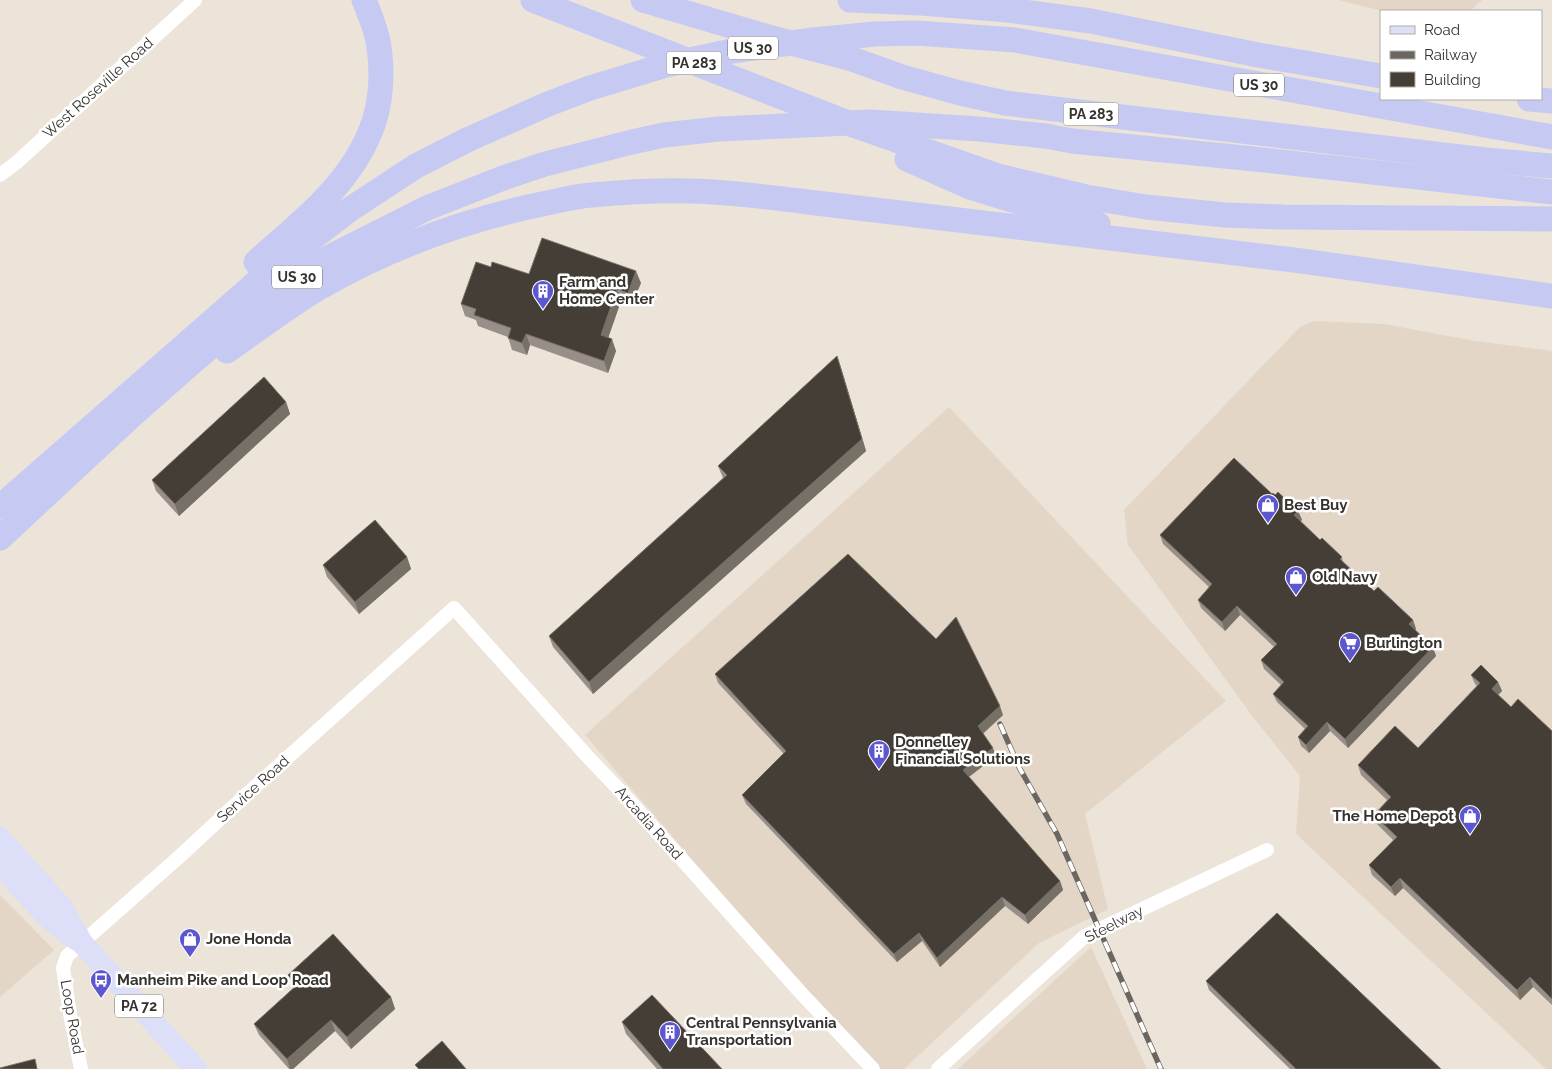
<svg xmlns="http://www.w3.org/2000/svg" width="1552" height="1069" font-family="Raleway,sans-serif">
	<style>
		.built { fill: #e4d6c7 }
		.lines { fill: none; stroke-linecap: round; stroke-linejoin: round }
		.minor { stroke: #fff; stroke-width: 14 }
		.primary { stroke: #dddff8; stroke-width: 22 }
		.motorway { stroke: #c6caf3; stroke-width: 25 }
		.rail-casing { stroke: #6b6660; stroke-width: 5.5 }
		.rail { stroke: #fff; stroke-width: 4; stroke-dasharray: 11; stroke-linecap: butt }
		.wall { fill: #989088 }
		.shaded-wall { fill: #777067 }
		.building { fill: #453e36; stroke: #777067 }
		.labels { text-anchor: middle; stroke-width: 5; stroke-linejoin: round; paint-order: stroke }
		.shield { fill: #fff; stroke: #72706d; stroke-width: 1 }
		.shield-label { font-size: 14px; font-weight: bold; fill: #36322e }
		.street-label { font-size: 15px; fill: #36322e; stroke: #fff }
		.poi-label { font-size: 15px; font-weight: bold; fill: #36322e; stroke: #fff; text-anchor: start }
	</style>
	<rect width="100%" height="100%" fill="#ece3d9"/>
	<!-- built -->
	<g class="built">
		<polygon points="1338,0 1482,0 1470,11 1382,11"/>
		<polygon points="1314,321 1384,324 1475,341 1552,351 1552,1069 1546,1069 1296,834 1300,776 1253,717 1128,545 1124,510 1300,327"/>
		<polygon points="949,407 1226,701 1085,814 1108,909 1039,943 904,1069 873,1069 585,735"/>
		<polygon points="0,895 54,950 0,997"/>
		<polygon points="1091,947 1147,1069 958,1069"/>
	</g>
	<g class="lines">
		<!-- minor -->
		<g class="minor">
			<polyline points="0,175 16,163 195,0"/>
			<polyline points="81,1069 70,1014 63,968 67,956 179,857 247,794 454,608 587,756 627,798 801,993 873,1069"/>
			<polyline points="938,1069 1085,936 1267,850"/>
		</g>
		<!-- primary -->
		<g class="primary">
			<polyline points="0,838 61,906 82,943 196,1069"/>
			<path d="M0,864C24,891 46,920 77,940"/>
		</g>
		<!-- motorway -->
		<g class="motorway">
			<polyline points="533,0 856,126 998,176 1086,197 1146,207 1225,215 1283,217 1552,219"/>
			<polyline points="643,0 765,36 852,59 902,77 960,93 1005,103 1486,160 1552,166"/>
			<polyline points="850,0 921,3 1008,10 1091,21 1258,55 1381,76"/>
			<polyline points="1529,99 1552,101"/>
			<polyline points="907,159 970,187 1012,200 1098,224"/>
			<path d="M256,262C277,243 299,225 319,205C339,185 360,158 371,130C381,106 383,74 379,47C377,31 370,15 364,0"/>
			<path d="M227,351C256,331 287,307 317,289C388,248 467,219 547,203C562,200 577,196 592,195C625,192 658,190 691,191C730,192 769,197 808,202L1302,261L1552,296"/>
			<polyline points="0,507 266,274 349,210 416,166 467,140 548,104 590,88 666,65 732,51 813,40 875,34 916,33 1015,40 1552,137"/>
			<polyline points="0,538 128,419 196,359 289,281 326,259 427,208 506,177 545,164 632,142 664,135 719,129 871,122 979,129 1046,136 1072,141 1245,158 1552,192"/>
		</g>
		<!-- rail casing -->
		<g class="rail-casing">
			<polyline id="rail" points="1000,724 1020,769 1057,834 1161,1069"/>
		</g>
		<!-- rail -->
		<use href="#rail" class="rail"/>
	</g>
	<!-- wall -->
	<g class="wall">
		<polygon points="529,274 641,283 632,304 621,301 608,338 616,351 608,373 530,345 527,355 512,350 508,337 478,326 476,320 465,316 461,304"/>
		<polygon points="837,356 841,368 866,451 593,694 553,647 549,636 723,478 718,466"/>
		<polygon points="286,402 290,414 179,516 156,491 152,480"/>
		<polygon points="1272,494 1298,511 1302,520 1300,521 1320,540 1342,557 1343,562 1374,591 1413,620 1416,629 1415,630 1436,656 1348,748 1330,731 1309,753 1301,746 1298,737 1305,729 1277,702 1273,694 1281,685 1264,669 1261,660 1274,647 1240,615 1225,631 1201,608 1198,600 1209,587 1163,544 1160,535"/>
		<polygon points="407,557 411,569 359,614 327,577 323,565"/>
		<polygon points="715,674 1003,715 983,734 996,756 969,777 1060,881 1063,890 1028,924 1005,906 940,967 922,941 897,962 746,804 742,795 784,754 718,683"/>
		<polygon points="1471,675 1498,682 1502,691 1498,695 1511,707 1552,731 1552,1005 1533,987 1520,1000 1403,888 1395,896 1372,875 1369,865 1393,840 1377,824 1374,815 1387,800 1361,775 1358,765 1418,748 1477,686 1475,684"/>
		<polygon points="288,975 391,997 395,1009 351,1049 335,1031 293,1069 289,1069 259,1035 254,1024 294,988 293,986"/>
		<polygon points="1206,981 1441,1069 1290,1069 1209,990"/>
		<polygon points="622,1022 722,1069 657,1069 626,1034"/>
	</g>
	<!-- shaded-wall -->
	<g class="shaded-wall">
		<polygon points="636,271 641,283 632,304 628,293"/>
		<polygon points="617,289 621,301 605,347 601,335"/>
		<polygon points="526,334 530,345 527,355 522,343"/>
		<polygon points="612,339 616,351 608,373 604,361"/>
		<polygon points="837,356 841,368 866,451 593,694 589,682"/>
		<polygon points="286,402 290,414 179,516 175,504"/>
		<polygon points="1298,511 1302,520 1298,524 1294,515"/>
		<polygon points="407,557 411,569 359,614 355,602"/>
		<polygon points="1237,606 1240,615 1225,631 1222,622"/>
		<polygon points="1413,620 1416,629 1412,633 1409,624"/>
		<polygon points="1433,647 1436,656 1348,748 1345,739"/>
		<polygon points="1498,682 1502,691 1495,698 1492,689"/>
		<polygon points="1000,706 1003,715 981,735 978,726"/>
		<polygon points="1327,722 1330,731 1309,753 1306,745"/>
		<polygon points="993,748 996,756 966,779 963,770"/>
		<polygon points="1400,878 1403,888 1395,896 1391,887"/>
		<polygon points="1060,881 1063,890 1028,924 1025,915"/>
		<polygon points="1002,897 1005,906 940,967 937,958"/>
		<polygon points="919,933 922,941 897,962 894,954"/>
		<polygon points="1530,977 1533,987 1520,1000 1517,990"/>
		<polygon points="391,997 395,1009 351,1049 347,1037"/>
		<polygon points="331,1020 335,1031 293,1069 290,1069 287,1059"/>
	</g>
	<!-- building -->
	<g class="building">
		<polygon points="542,238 636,271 628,293 617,289 601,335 612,339 604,361 526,334 522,343 508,338 511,328 474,315 476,309 461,304 476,262 491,267 492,262 529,274"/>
		<polygon points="837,356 862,439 589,682 549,636 727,475 718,466"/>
		<polygon points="264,377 286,402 175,504 152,480"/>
		<polygon points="1234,458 1272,494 1273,493 1275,495 1278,492 1298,511 1294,515 1320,540 1322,538 1342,557 1340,559 1374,591 1378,587 1413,620 1409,624 1433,647 1345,739 1327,722 1306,745 1298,737 1308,726 1273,694 1284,682 1261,660 1277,644 1237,606 1222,622 1198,600 1212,584 1160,535"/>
		<polygon points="375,520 407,557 355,602 323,565"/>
		<polygon points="848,554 936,639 956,617 1000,706 978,726 993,748 963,770 1060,881 1025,915 1002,897 937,958 919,933 894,954 742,795 786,751 715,674"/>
		<polygon points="1481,665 1498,682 1492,689 1511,707 1518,699 1552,731 1552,999 1530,977 1517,990 1400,878 1391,887 1369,865 1397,837 1374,815 1391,797 1358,765 1395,726 1418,748 1480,683 1471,675"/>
		<polygon points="1277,913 1441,1069 1296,1069 1206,981"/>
		<polygon points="333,934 391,997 347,1037 331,1020 287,1059 254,1024 297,985 288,975"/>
		<polygon points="652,995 722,1069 663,1069 622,1022"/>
		<polygon points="442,1041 466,1069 419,1069 415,1065"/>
		<polygon points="35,1059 37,1069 0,1069 0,1068"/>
	</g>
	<!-- icons -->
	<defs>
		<g id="building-pin" transform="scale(1.125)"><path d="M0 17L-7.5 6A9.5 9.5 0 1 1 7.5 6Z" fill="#5d57cf" stroke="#fff"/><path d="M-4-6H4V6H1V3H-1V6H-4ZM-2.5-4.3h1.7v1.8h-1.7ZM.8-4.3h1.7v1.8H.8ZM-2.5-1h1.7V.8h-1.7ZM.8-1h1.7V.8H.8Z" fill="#fff"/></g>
		<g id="shop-pin" transform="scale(1.125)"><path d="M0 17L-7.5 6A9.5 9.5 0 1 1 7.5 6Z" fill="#5d57cf" stroke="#fff"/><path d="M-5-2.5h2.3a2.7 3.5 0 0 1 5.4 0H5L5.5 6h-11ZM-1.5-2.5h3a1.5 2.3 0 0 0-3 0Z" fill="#fff"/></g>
		<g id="supermarket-pin" transform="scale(1.125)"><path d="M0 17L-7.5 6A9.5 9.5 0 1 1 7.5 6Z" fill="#5d57cf" stroke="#fff"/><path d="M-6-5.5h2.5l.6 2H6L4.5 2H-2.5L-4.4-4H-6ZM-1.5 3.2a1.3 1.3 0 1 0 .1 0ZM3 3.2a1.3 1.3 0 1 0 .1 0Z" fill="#fff"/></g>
		<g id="bus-pin" transform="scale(1.125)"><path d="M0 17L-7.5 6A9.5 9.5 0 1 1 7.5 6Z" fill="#5d57cf" stroke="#fff"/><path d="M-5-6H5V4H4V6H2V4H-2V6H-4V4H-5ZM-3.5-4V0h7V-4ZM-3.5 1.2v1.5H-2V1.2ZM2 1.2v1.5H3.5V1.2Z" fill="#fff"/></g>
	</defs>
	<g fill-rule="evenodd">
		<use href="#building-pin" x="543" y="291"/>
		<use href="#shop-pin" x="1268" y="505"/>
		<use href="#shop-pin" x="1296" y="577"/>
		<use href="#supermarket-pin" x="1350" y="643"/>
		<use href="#building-pin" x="879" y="751"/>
		<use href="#shop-pin" x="1470" y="816"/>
		<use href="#shop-pin" x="190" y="939"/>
		<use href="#bus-pin" x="101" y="980"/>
		<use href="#building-pin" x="670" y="1032"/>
	</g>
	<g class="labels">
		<!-- shield labels -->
		<g class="shield">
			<rect x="728" y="36.5" width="50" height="23" rx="4"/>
			<rect x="666.5" y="51.5" width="55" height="23" rx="4"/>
			<rect x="1234" y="73.5" width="50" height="23" rx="4"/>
			<rect x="1063.5" y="102.5" width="55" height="23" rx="4"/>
			<rect x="272" y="265.5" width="50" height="23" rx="4"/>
			<rect x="115" y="994.5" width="48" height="23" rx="4"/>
		</g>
		<g class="shield-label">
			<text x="753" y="53">US 30</text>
			<text x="694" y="68">PA 283</text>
			<text x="1259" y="90">US 30</text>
			<text x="1091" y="119">PA 283</text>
			<text x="297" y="282">US 30</text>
			<text x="139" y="1011">PA 72</text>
		</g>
		<!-- street labels -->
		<g class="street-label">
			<text transform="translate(98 88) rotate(-42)" y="5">West Roseville Road</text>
			<text transform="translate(253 789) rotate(-42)" y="5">Service Road</text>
			<text transform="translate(649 823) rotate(48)" y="5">Arcadia Road</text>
			<text transform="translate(1114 924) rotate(-27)" y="5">Steelway</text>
			<text transform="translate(72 1017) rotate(80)" y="5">Loop Road</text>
		</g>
		<!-- poi labels -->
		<g class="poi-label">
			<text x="559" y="287">Farm and<tspan x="559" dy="17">Home Center</tspan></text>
			<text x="1284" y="510">Best Buy</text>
			<text x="1312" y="582">Old Navy</text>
			<text x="1366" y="648">Burlington</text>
			<text x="895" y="747">Donnelley<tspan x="895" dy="17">Financial Solutions</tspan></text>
			<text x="1454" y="821" text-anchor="end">The Home Depot</text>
			<text x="206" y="944">Jone Honda</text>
			<text x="117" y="985">Manheim Pike and Loop Road</text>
			<text x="686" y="1028">Central Pennsylvania<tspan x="686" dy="17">Transportation</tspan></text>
		</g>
	</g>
	<!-- legend -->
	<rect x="1380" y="10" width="162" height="90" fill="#ffffff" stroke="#afadab"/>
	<rect x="1390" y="26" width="25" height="8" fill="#dddff8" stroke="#afadab"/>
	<text x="1424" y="35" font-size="15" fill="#36322e">Road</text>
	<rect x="1390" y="51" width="25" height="8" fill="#6b6660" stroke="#afadab"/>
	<text x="1424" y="60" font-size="15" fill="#36322e">Railway</text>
	<rect x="1390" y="72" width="25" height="15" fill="#453e36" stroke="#afadab"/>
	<text x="1424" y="85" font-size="15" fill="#36322e">Building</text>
</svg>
